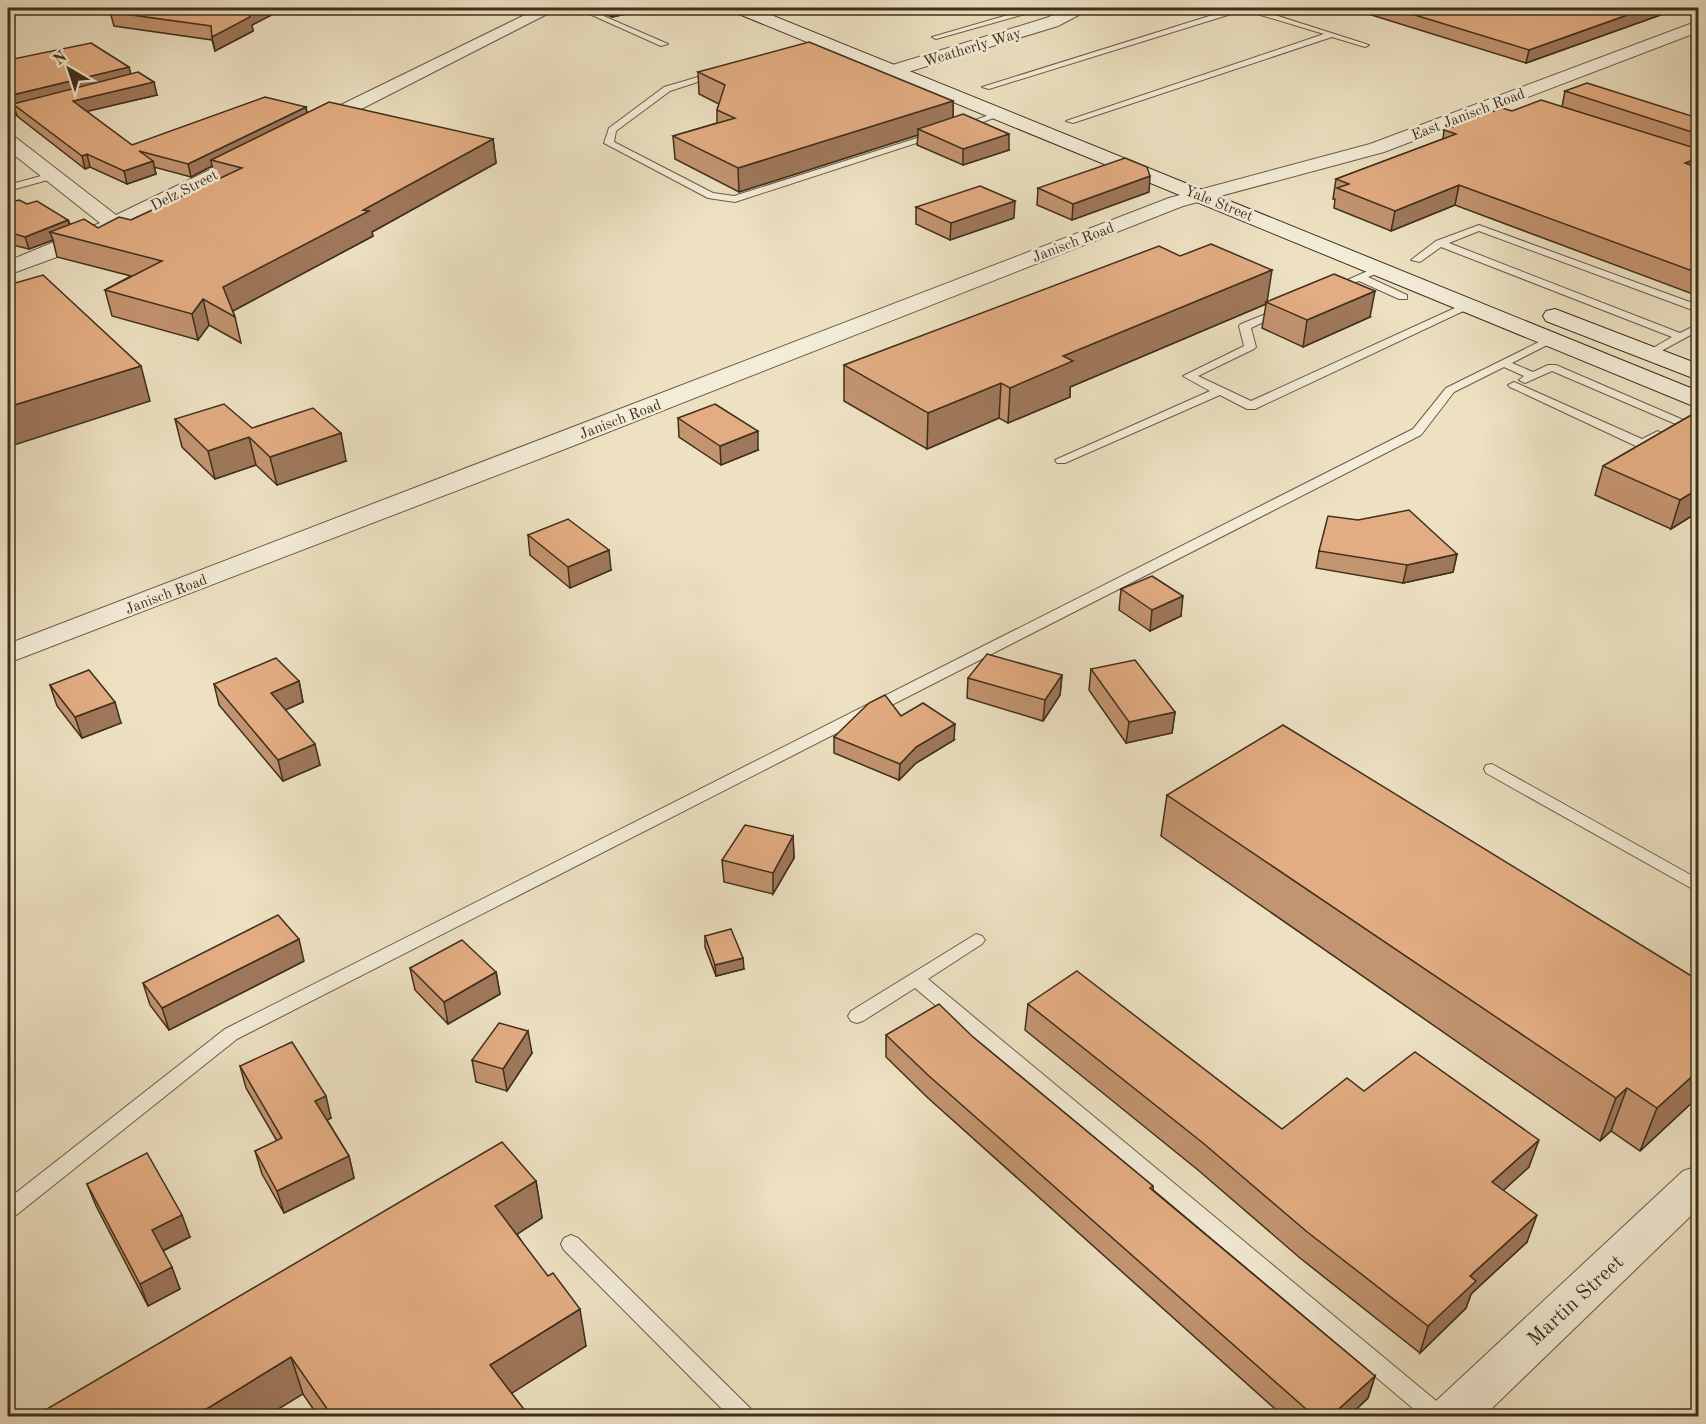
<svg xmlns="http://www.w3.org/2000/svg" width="1706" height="1424" font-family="'Old Standard TT',serif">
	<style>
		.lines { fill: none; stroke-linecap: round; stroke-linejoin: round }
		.service-casing { stroke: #6a5c46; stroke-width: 2 }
		.minor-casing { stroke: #6a5c46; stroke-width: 2 }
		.secondary-casing { stroke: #3f2f1c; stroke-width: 2 }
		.service { fill: #f3ecd7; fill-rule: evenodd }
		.minor { fill: #f3ecd7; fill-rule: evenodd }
		.secondary { fill: #f3ecd7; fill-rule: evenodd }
		.wall { fill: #c39470; stroke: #3f2f1c; stroke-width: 1.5 }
		.shaded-wall { fill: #9f785b; stroke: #3f2f1c; stroke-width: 1.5 }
		.building { fill: #e3ac82; stroke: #3f2f1c; stroke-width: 1.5 }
		.labels { text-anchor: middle; stroke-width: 5; stroke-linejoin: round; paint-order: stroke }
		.far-street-label { font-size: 15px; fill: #3f2f1c; stroke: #f3ecd7 }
		.near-street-label { font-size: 21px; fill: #3f2f1c; stroke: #f3ecd7 }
	</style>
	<rect width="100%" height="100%" fill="#ede1c2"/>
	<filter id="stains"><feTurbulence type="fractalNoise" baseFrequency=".00333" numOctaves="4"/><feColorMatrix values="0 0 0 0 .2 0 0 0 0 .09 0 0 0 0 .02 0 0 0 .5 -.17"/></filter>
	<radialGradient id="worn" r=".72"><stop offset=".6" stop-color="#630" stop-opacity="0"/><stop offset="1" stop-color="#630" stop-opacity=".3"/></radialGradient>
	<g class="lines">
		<!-- service casing -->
		<g class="service-casing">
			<g id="service">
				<polygon points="576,8 585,8 668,44 661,46"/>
				<polygon points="1080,8 1083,8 1083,12 1025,14 936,39 932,37 1025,10"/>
				<polygon points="1235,8 1253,8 1369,45 1365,47 1332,37 1073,123 1066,121 1324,34 1244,10 989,89 982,87"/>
				<polygon points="715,72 722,74 670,91 616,131 614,142 713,193 734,196 933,133 941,135 735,202 708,198 604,143 609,128 664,87"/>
				<polygon points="34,104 37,105 37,109 8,116 8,110"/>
				<polygon points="997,112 1004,114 962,130 954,128"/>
				<polygon points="52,173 55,174 55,178 8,191 8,185"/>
				<polygon points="1479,225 1698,305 1698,312 1479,231 1449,243 1680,333 1698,324 1698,331 1650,357 1646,356 1646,352 1672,337 1441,247 1420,262 1411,260 1436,241"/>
				<polygon points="1379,266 1383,267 1383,271 1368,277 1407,295 1407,299 1399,299 1359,281 1332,292 1327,289"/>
				<polygon points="1468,302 1473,305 1472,307 1255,409 1247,409 1220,395 1065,463 1057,463 1055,460 1210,391 1183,376 1244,346 1239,326 1241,324 1278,309 1287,311 1251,328 1256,347 1254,349 1198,376 1251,401"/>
				<polygon points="1551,336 1555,337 1555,341 1512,363 1533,372 1548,365 1556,365 1688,422 1686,425 1678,425 1552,371 1525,383 1519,380 1524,376 1504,367 1454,392 1421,435 237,1039 15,1216 8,1218 8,1199 225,1029 1413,429 1446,388"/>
				<polygon points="1514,382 1642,439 1658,431 1664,435 1646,447 1638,447 1510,387 1508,385"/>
				<polygon points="1492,764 1698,879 1698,892 1486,773 1484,769 1486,765"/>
				<polygon points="976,934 982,936 985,940 982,944 928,979 1446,1409 1449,1416 1422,1416 915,988 863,1021 857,1023 851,1021 848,1016 851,1011"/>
				<polygon points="571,1235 578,1238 751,1409 754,1416 729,1416 564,1250 561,1244 564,1238"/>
			</g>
		</g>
		<!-- minor casing -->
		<g class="minor-casing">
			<g id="minor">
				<polygon points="539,8 559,8 320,130 306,130 304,126 306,122"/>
				<polygon points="1071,8 1092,8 1058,26 898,75 886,75 883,71 886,67 1046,18"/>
				<polygon points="1698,21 1698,32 1384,152 1183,206 565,449 8,663 8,644 1169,198 1370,144"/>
				<polygon points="8,135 15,137 116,215 245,153 252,151 262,157 259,161 92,244 8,275 8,261 100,223 8,150"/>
				<polygon points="1698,1166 1698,1209 1484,1416 1429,1416 1436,1401 1683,1171"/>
			</g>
		</g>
		<!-- secondary casing -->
		<g class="secondary-casing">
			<g id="secondary">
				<polygon points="731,8 754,8 1698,391 1698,408 734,12"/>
				<polygon points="1555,309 1698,364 1698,380 1546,321 1543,316 1546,311"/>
			</g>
		</g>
		<!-- service -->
		<use href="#service" class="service"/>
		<!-- minor -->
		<use href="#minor" class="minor"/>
		<!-- secondary -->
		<use href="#secondary" class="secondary"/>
	</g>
	<!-- wall -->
	<g class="wall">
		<polygon points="119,8 208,8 198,13 200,13 210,8 285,8 252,25 253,31 215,51 212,40 114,26 110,12"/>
		<polygon points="589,8 652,8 612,17"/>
		<polygon points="1349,8 1680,8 1526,63"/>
		<polygon points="8,60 131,74 157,95 86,111 132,145 306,107 307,113 493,139 496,163 372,232 373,236 233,311 235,317 241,343 209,325 198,340 112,316 105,290 131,276 57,257 53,240 29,249 8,244 8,203 27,204 68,220 70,224 98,228 131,220 216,181 212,166 191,177 154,167 156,174 127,184 90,167 85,169 17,116 14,107 8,108"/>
		<polygon points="698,72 953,101 953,118 1009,150 963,165 917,145 918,135 739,192 675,159 673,136 717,123 717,110 719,104 699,94"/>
		<polygon points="1565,91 1698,118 1698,296 1455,205 1391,231 1334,208 1335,199 1333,199 1336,179 1443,139 1444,130 1512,111 1562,107"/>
		<polygon points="1038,188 1149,192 1072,220 1037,205"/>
		<polygon points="916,207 1014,218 950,240 916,224"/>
		<polygon points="1267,302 1370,317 1303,347 1262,328 1266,304 1070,387 1070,397 1008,423 999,418 927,449 844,401 844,365"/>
		<polygon points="1693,414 1698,512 1671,529 1595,495 1603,466"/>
		<polygon points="678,418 758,450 721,465 679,437"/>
		<polygon points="175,419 252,428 346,461 277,485 256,465 215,479 182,447"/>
		<polygon points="528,535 611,570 570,588 530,555"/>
		<polygon points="1319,551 1457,554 1453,572 1403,583 1316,568"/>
		<polygon points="1121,589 1181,616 1150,631 1119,610"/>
		<polygon points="1091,669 1175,712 1172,733 1126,743 1089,690"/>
		<polygon points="1062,675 1060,695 1043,721 967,698 968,678"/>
		<polygon points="299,681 303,702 285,710 320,765 283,781 219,705 214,684"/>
		<polygon points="50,685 121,723 82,738 57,706"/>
		<polygon points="834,737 954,740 916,763 899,780 834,753"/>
		<polygon points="1167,795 1698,980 1698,1097 1640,1151 1611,1131 1600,1141 1161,836"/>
		<polygon points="793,836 794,858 773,894 724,882 722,860"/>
		<polygon points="705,936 744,969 716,976 705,947"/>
		<polygon points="304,961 169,1030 150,1005 143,983"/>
		<polygon points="410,968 496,972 500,994 448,1024 415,990"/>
		<polygon points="1028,1004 1282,1129 1364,1091 1529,1167 1503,1190 1527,1242 1471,1294 1466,1308 1420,1353 1300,1258 1198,1170 1025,1030"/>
		<polygon points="886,1035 973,1037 1153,1186 1153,1190 1375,1376 1368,1398 1349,1416 1283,1416 928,1098 886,1057"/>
		<polygon points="532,1053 507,1091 476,1082 472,1060"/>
		<polygon points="240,1066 331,1118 327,1120 349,1156 354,1178 284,1213 262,1174 255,1151 277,1141 246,1088"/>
		<polygon points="536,1181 542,1218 517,1234 586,1346 511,1393 529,1416 318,1416 303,1394 35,1416"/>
		<polygon points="87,1184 190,1237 163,1251 180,1289 148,1306 96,1206"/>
	</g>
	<!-- shaded-wall -->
	<g class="shaded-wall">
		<polygon points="184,8 208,8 187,20"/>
		<polygon points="256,8 285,8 252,25 253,31 215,51 212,37 248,11"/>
		<polygon points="611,8 652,8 612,17"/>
		<polygon points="1647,8 1680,8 1526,63 1529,50"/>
		<polygon points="129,67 132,78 13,104 14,107 8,108 8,96"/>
		<polygon points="154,82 157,95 76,114 73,101"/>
		<polygon points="953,101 953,124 918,129 918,135 739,192 738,168"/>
		<polygon points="306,107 308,119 211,160 212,166 191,177 188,164"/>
		<polygon points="1009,134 1009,150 963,165 963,149"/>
		<polygon points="493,139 496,163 372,232 373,236 229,313 223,287 363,210"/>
		<polygon points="87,154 90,167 85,169 82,156"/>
		<polygon points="1698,158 1698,175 1685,163"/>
		<polygon points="153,161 156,174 127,184 124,171"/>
		<polygon points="1150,176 1149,192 1072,220 1073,204"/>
		<polygon points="1459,185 1455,205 1391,231 1395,211"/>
		<polygon points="1015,201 1014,218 950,240 951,223"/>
		<polygon points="68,220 72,233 50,232 53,240 29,249 25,237"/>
		<polygon points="1272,270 1267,302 1266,302 1266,304 1070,387 1070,397 1008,423 1010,388 1063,356"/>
		<polygon points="1375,291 1370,317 1303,347 1307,320"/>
		<polygon points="203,299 209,325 198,340 192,314"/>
		<polygon points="141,366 150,401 8,447 8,407"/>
		<polygon points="1001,383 999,418 927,449 928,413"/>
		<polygon points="758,431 758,450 721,465 720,446"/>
		<polygon points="341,433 346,461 277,485 270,457"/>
		<polygon points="249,437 256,465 215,479 208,451"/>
		<polygon points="1698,489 1698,512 1671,529 1680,500"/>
		<polygon points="609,550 611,570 570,588 568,567"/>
		<polygon points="1457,554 1453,572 1403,583 1407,565"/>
		<polygon points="1183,596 1181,616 1150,631 1152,610"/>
		<polygon points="1062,675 1060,695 1043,721 1045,700"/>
		<polygon points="299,681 303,702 276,714 271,693"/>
		<polygon points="115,702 121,723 82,738 75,717"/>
		<polygon points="1175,712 1172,733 1126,743 1129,722"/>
		<polygon points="955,724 954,740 916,763 899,780 900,764 916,747"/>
		<polygon points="315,744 320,765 283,781 278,760"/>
		<polygon points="793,836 794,858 773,894 773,873"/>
		<polygon points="299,939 304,961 169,1030 162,1008"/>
		<polygon points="743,958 744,969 716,976 715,965"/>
		<polygon points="496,972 500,994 448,1024 444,1002"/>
		<polygon points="528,1031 532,1053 507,1091 503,1069"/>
		<polygon points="1698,1071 1698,1097 1640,1151 1657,1108"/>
		<polygon points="1627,1088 1611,1131 1600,1141 1616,1098"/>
		<polygon points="326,1096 331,1118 321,1123 315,1101"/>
		<polygon points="1539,1140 1529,1167 1483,1209 1492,1182"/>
		<polygon points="349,1156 354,1178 284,1213 277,1191"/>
		<polygon points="536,1181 542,1218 502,1244 495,1206"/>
		<polygon points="182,1215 190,1237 160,1252 152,1230"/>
		<polygon points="1537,1215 1527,1242 1471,1294 1466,1308 1420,1353 1428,1326 1470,1276"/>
		<polygon points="172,1267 180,1289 148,1306 140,1284"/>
		<polygon points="580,1309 586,1346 498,1402 490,1365"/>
		<polygon points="291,1357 303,1394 267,1416 195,1416"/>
		<polygon points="1375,1376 1368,1398 1349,1416 1331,1416"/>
	</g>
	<!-- building -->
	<g class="building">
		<polygon points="119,8 184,8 188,13 200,13 210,8 256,8 248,11 250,17 212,37 211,26 110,12"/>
		<polygon points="1392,8 1647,8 1529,50"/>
		<polygon points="809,42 953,101 738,168 673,136 735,118 717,110 725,85 698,72"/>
		<polygon points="91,43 129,67 8,96 8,60"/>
		<polygon points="138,72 154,82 73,101 132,145 265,97 306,107 188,164 139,151 153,161 124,171 87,154 82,156 13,104"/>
		<polygon points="1587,83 1698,118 1698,134 1565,91"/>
		<polygon points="1541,100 1698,149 1698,158 1685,163 1698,168 1698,273 1459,185 1395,211 1337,188 1349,184 1336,179 1456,134 1444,130 1502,108 1512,111"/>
		<polygon points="329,102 493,139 363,210 369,211 223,287 235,317 203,299 192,314 105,290 162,261 50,232 84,219 98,228 119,217 131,220 242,168 211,160"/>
		<polygon points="963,114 1009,134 963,149 918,129"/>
		<polygon points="1125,158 1147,167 1150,176 1073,204 1038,188"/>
		<polygon points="980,186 1015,201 951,223 916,207"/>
		<polygon points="19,200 27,204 37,201 68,220 25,237 8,232 8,203"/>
		<polygon points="1211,244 1272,270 1063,356 1073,361 1010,388 1001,383 928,413 844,365 1159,246 1180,256"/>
		<polygon points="1334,274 1375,291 1307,320 1266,302"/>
		<polygon points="43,275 141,366 8,407 8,285"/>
		<polygon points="224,404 252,428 313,408 341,433 270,457 249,437 208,451 175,419"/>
		<polygon points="715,404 758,431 720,446 678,418"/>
		<polygon points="1693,414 1698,416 1698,489 1680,500 1603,466"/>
		<polygon points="1409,510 1457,554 1407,565 1319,551 1328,516 1358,520"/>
		<polygon points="568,519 609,550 568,567 528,535"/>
		<polygon points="1152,576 1183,596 1152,610 1121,589"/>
		<polygon points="987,654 1062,675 1045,700 968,678"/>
		<polygon points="276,658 299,681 271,693 315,744 278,760 214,684"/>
		<polygon points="1135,660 1175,712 1129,722 1091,669"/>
		<polygon points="89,670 115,702 75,717 50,685"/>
		<polygon points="885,695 901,716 923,703 955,724 916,747 900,764 834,737 869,703"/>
		<polygon points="1283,725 1698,980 1698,1071 1657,1108 1627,1088 1616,1098 1167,795"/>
		<polygon points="745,825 793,836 773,873 722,860"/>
		<polygon points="278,915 299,939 162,1008 143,983"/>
		<polygon points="731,929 743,958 715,965 705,936"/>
		<polygon points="462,940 496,972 444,1002 410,968"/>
		<polygon points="1077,971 1282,1129 1347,1078 1364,1091 1415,1052 1539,1140 1492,1182 1537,1215 1470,1276 1476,1281 1428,1326 1306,1231 1203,1143 1028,1004"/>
		<polygon points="939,1004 973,1037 1153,1186 1150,1188 1375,1376 1331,1416 1314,1416 929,1076 886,1035"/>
		<polygon points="499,1023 528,1031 503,1069 472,1060"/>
		<polygon points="292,1042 326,1096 315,1101 349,1156 277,1191 255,1151 282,1138 240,1066"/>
		<polygon points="502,1142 536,1181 495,1206 548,1276 553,1273 580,1309 490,1365 529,1416 332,1416 291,1357 195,1416 35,1416"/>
		<polygon points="147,1153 182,1215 152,1230 172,1267 140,1284 87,1184"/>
	</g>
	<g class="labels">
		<!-- far-street labels -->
		<g class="far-street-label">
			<text transform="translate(972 47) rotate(-17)" y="5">Weatherly Way</text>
			<text transform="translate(1468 114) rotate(-21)" y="5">East Janisch Road</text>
			<text transform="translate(184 190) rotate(-27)" y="5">Delz Street</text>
			<text transform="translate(1219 203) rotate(22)" y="5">Yale Street</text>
			<text transform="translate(1073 242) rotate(-21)" y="5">Janisch Road</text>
			<text transform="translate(620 419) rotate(-21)" y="5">Janisch Road</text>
			<text transform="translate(166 594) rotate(-21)" y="5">Janisch Road</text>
		</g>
		<!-- near-street labels -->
		<g class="near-street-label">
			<text transform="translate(1575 1300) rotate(-43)" y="7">Martin Street</text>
		</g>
	</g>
	<!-- margin -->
	<rect width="1706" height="1424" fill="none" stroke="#ede1c2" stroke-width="30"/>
	<rect x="9" y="9" width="1688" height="1406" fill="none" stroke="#3f2f1c" stroke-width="3"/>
	<rect x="15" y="15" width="1676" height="1394" fill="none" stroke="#3f2f1c" stroke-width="1.5"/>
	<!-- north arrow -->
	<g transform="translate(69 69) rotate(321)" stroke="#f3ecd7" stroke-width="4.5" paint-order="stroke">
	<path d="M0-4.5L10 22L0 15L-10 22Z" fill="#3f2f1c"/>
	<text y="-9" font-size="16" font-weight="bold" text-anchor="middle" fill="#3f2f1c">N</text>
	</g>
	<rect width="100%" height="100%" filter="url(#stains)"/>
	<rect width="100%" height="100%" fill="url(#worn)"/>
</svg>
